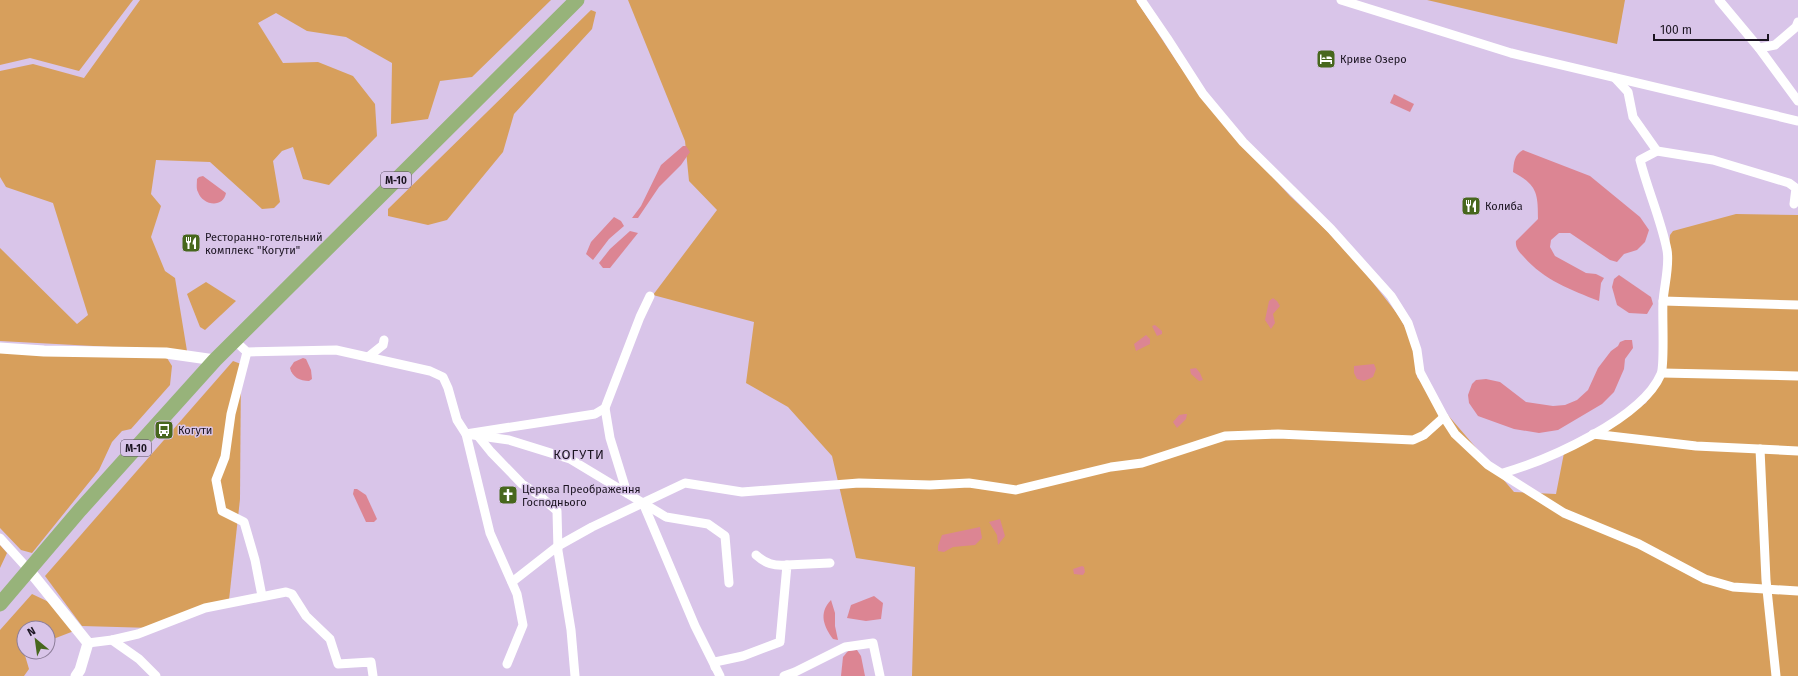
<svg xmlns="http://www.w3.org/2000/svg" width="1798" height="676" font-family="'Fira Sans',sans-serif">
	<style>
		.green { fill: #d79f5c }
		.water { fill: #dc8593 }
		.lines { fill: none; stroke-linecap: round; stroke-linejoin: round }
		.minor { stroke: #fff; stroke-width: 9 }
		.tertiary { stroke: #fff; stroke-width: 11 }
		.trunk { stroke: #97b37a; stroke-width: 15 }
		.labels { text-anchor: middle; stroke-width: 3; stroke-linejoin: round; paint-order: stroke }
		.shield { fill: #d9c5e9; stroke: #54495d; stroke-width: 1 }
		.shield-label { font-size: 10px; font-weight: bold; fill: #1b1421 }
		.poi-label { font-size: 11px; fill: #1b1421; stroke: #d9c5e9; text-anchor: start }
		.quarter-label { font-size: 13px; letter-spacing: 1px; fill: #1b1421; stroke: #d9c5e9 }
	</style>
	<rect width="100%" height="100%" fill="#d9c5e9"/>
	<!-- green -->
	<g class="green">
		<polygon points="0,0 133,0 79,71 30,58 0,65"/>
		<polygon points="140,0 551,0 472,77 440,81 428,119 391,124 392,63 346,37 307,31 276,13 258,23 283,63 318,62 353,76 375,104 377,136 329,185 303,179 293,147 282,151 273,161 280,202 274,208 262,209 210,162 156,160 151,194 161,206 151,237 165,271 175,278 187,351 0,341 0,248 77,324 88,315 53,203 6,187 0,177 0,71 33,64 84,78"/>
		<polygon points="628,0 1136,0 1177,62 1213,112 1290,196 1325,229 1363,270 1399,316 1407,331 1416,360 1417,377 1441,407 1514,492 1556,494 1564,453 1646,403 1666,371 1664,319 1670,235 1673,231 1736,214 1798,215 1798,676 912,676 915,567 856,558 832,456 788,407 746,383 754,322 653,295 717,210 689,181 685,141"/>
		<polygon points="1427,0 1625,0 1617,44"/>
		<polygon points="591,10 596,12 592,29 514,114 503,152 447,220 428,225 388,216 388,209"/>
		<polygon points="206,282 236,301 205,330 200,327 187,294"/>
		<polygon points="0,350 167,358 172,366 170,385 131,429 122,431 112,442 99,470 32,553 21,550 0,528"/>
		<polygon points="233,361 241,364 240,499 229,600 152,628 82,626 45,576"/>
		<polygon points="0,545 7,553 0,568"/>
		<polygon points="32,594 51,603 74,631 48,641 48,628 24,628 24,652 29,669 24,676 0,676 0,630"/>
	</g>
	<!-- water -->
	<g class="water">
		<polygon points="1394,94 1414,104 1410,112 1390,103"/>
		<polygon points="683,146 686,146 690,152 681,165 659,187 638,218 632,218 641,206 661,165"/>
		<path d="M1523,150L1590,176L1640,217L1649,230L1645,242L1637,250L1624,254L1617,262L1610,260L1570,233H1559L1551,240L1550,247L1555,256L1586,273L1596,274L1604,278L1601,283L1599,301C1571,290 1544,280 1524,257C1520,253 1515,248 1516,241L1538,219C1538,193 1537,185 1513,172C1514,162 1514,155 1523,150Z"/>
		<path d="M203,176L226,193C223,209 202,205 198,192C196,189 197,183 197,179L199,177Z"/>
		<polygon points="614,217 621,221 624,226 609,239 593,260 586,254 591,242"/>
		<polygon points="630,231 638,233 610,268 603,268 599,263 610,249"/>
		<polygon points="1619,275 1651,297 1653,304 1647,314 1629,313 1617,305 1612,287 1614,279"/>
		<polygon points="1273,298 1277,301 1280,306 1273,314 1275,323 1271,329 1265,320 1269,301"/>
		<polygon points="1155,325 1162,331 1162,334 1157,336 1152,326"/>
		<polygon points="1146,335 1150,339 1150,344 1136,351 1134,344"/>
		<polygon points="1625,340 1632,340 1633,348 1625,359 1624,369 1614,392 1602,404 1558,430 1539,433 1514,429 1478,416 1469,403 1468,395 1472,384 1476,380 1486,379 1500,382 1526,402 1553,406 1565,405 1577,400 1588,390 1598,368 1611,351 1618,346 1620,342"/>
		<path d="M303,358L306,359L311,370L312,379L309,381C300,381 292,377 290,368L294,362Z"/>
		<polygon points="1374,364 1376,369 1373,377 1364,381 1357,379 1354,373 1354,366"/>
		<polygon points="1196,368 1200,373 1203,380 1199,381 1191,374 1190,369"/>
		<polygon points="1185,414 1187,414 1186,419 1177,428 1173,422 1179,415"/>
		<polygon points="354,489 357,489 366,495 377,519 374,522 366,522 353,494"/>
		<polygon points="1000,519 1005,536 998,545 997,535 989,522"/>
		<polygon points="980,527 982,538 975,545 953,547 944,552 938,551 938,546 942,535"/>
		<polygon points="1082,566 1084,567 1085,572 1083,575 1074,574 1073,569"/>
		<polygon points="874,596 883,603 881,619 866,621 847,618 851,605"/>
		<path d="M831,600L835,613V626L838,640L833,639C824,627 818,613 831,600Z"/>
		<polygon points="857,650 861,656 865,676 841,676 843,657 848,651"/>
	</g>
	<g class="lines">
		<!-- minor -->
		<g class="minor">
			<polyline points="1141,0 1167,38 1203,94 1243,142 1331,229 1391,296 1408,323 1417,350 1420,372 1444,417 1455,434 1488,465 1564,513 1639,544 1705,579 1733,587 1798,591"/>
			<polyline points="1341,0 1511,53 1798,121"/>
			<polyline points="1719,0 1759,48 1798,101"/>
			<polyline points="1759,48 1775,45 1796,27 1798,22"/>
			<polyline points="1657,151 1713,160 1789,183 1796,188 1794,204"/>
			<polyline points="1663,301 1798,305"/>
			<polyline points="234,340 247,352 336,350 430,371 443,377 448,388 457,420 466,434 509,440 570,459 643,503 695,626 720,676"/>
			<polyline points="247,352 231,414 225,457 216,480 222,511 244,522 255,560 262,596"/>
			<polyline points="368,357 383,345 384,340"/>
			<polyline points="1662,373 1798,376"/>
			<polyline points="605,408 610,438 627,493"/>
			<polyline points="1593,434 1696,446 1798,451"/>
			<polyline points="478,436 491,452 522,484 539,495 557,511 558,551 571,630 575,676"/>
			<polyline points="1760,449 1766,580 1776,676"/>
			<path d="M1503,473C1548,460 1642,419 1661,374C1665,365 1662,316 1663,302C1664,286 1670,265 1667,250C1661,220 1648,191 1640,160L1657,151L1633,117L1628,92L1615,78"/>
			<polyline points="643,503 666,517 708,524 725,536 729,583"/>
			<polyline points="0,538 29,570"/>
			<path d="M756,555C766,564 774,566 787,565"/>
			<polyline points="512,582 558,546 592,527 685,483 742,492 859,483 930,485 969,483 1016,490 1111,467 1142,463 1225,436 1278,434 1413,440 1424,435 1444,417"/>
			<polyline points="112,640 139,659 156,676"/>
			<polyline points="88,643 112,640 138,634 205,608 286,592 292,594 306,616 330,639 338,664 371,662 373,676"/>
			<polyline points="507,664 523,625 517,594 490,533 466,434 595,414 605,408 640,317 650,296"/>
			<polyline points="715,667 715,662 743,656 780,642 787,565 830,563"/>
			<polyline points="784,676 795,672 845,647 873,643 880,676"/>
		</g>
		<!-- tertiary -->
		<g class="tertiary">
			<polyline points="0,348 44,351 166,353 215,360"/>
			<polyline points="29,570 88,643 80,670 76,676"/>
		</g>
		<!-- trunk -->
		<polyline class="trunk" points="0,604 80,510 215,360 577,0"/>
	</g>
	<!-- icons -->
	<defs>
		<g id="hotel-square" transform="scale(1)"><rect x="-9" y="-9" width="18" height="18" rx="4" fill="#47671d" stroke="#d9c5e9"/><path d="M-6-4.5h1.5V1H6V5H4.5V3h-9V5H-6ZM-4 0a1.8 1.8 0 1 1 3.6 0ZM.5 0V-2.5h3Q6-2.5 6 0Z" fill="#fff"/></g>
		<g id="restaurant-square" transform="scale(1)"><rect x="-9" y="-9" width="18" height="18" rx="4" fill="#47671d" stroke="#d9c5e9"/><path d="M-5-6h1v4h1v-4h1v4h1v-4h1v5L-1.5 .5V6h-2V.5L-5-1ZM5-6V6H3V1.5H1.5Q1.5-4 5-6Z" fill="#fff"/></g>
		<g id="bus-square" transform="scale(1)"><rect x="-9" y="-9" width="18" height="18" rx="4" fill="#47671d" stroke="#d9c5e9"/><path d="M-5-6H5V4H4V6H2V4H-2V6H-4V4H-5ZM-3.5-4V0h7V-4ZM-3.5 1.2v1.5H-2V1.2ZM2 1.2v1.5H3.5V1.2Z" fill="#fff"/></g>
		<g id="church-square" transform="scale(1)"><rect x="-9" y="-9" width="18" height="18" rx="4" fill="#47671d" stroke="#d9c5e9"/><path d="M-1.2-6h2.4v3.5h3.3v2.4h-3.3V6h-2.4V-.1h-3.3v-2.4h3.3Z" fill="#fff"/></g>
	</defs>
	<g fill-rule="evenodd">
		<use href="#hotel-square" x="1326" y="59"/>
		<use href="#restaurant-square" x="1471" y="206"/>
		<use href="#restaurant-square" x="191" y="243"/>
		<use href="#bus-square" x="164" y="430"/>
		<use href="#church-square" x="508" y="495"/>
	</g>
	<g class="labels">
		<!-- shield labels -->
		<g class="shield">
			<rect x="381" y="172" width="30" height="16" rx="3"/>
			<rect x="121" y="440" width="30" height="16" rx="3"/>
		</g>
		<g class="shield-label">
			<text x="396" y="184">М-10</text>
			<text x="136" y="452">М-10</text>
		</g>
		<!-- poi labels -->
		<g class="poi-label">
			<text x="1340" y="63">Криве Озеро</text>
			<text x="1485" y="210">Колиба</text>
			<text x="205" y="241">Ресторанно-готельний<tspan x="205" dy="13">комплекс "Когути"</tspan></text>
			<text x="178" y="434">Когути</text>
			<text x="522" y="493">Церква Преображення<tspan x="522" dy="13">Господнього</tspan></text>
		</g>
		<!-- quarter labels -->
		<g class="quarter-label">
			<text x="579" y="459">КОГУТИ</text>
		</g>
	</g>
	<!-- north arrow -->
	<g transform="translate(36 640) rotate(331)"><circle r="19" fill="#d9c5e9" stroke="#8d7e99"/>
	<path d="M0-3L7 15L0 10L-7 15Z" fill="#47671d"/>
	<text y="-6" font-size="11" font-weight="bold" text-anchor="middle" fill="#1b1421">N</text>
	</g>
	<!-- scale -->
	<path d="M1654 34v6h114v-6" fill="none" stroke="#1b1421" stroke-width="2"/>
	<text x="1660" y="34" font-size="12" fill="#1b1421" stroke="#d9c5e9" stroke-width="3" paint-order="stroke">100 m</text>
</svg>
